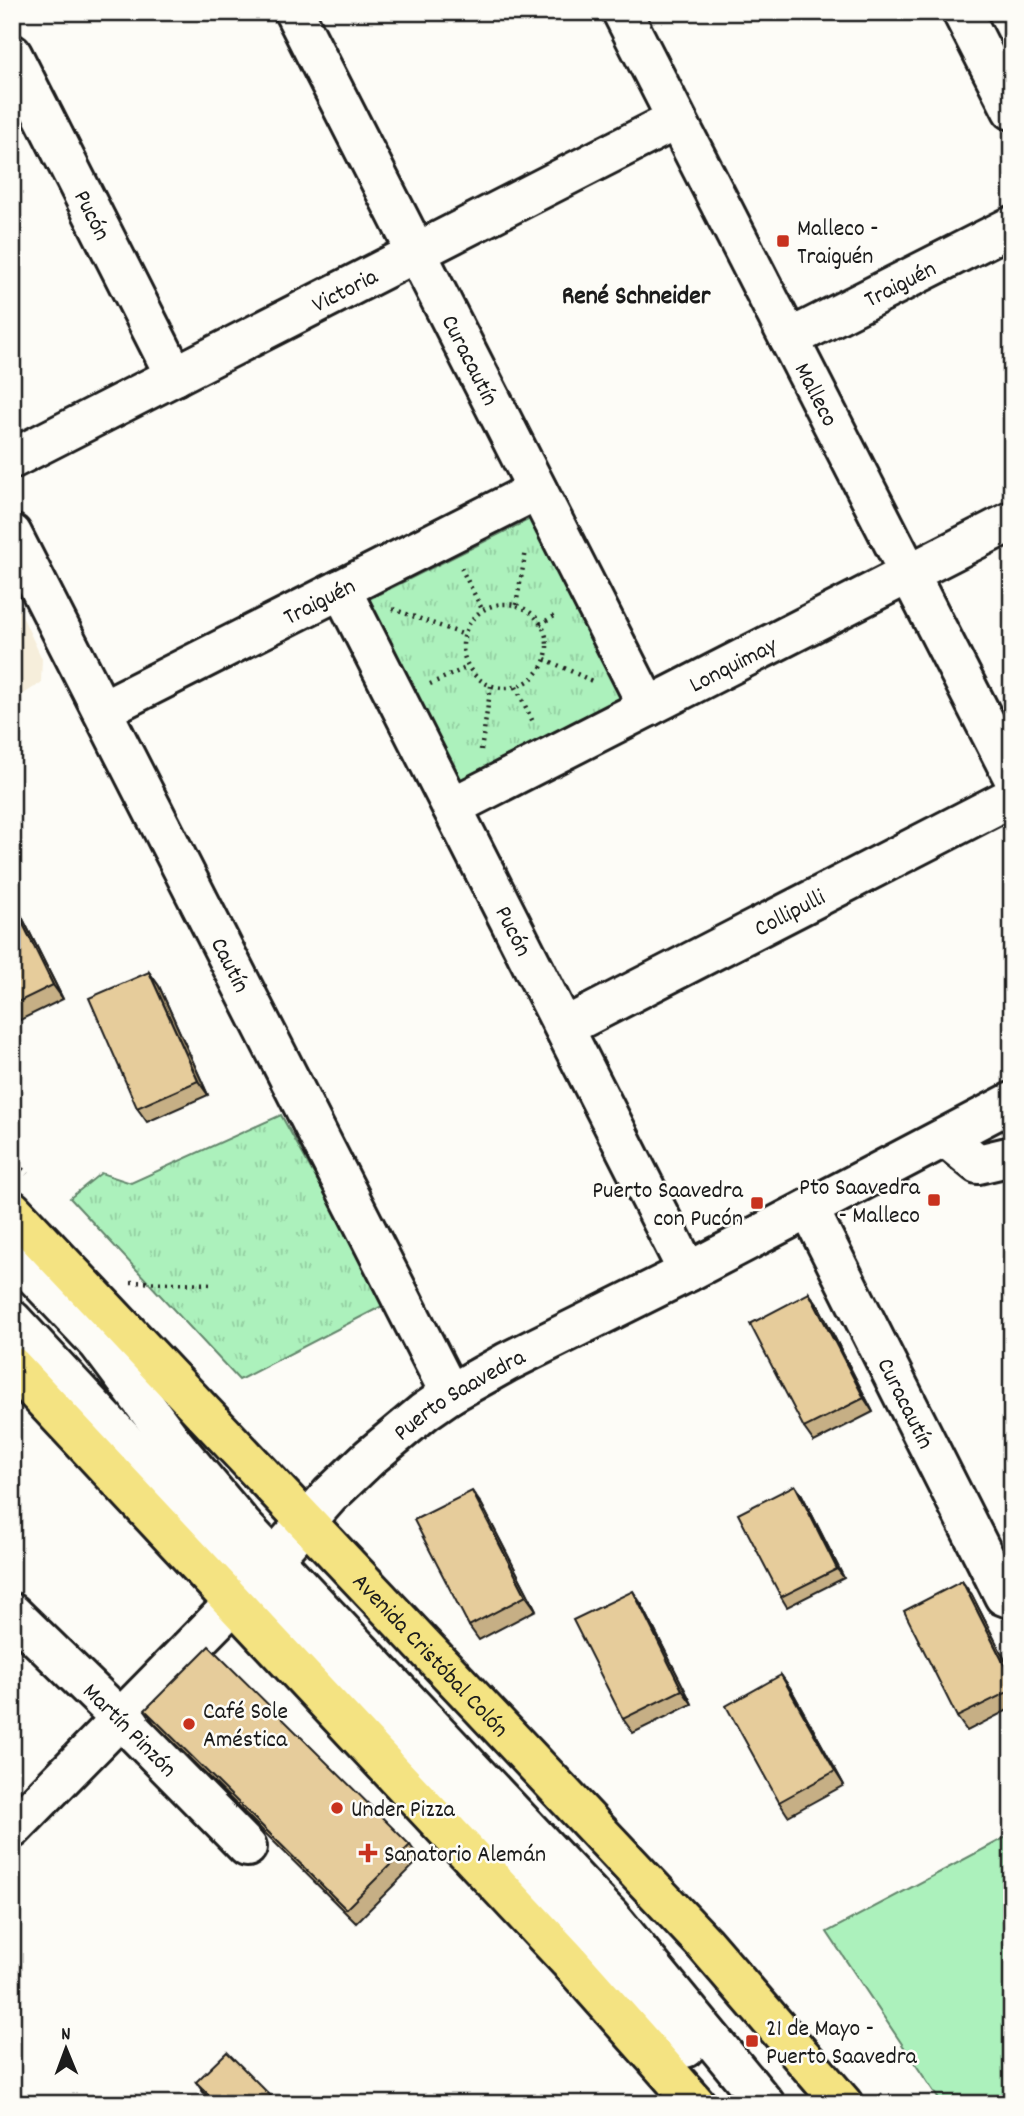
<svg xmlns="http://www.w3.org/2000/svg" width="1024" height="2116" font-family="Dekko,sans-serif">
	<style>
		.built { fill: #f6eedb }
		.grass { fill: url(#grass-tufts); stroke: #64866c; stroke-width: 2 }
		.garden { fill: #acf1bc; stroke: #64866c; stroke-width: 2 }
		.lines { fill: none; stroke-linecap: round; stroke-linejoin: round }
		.minor-casing { stroke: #1c1c1c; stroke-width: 44 }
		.major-casing { stroke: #1c1c1c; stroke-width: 44 }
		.path { stroke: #1c1c1c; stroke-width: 4.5; stroke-dasharray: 2 5; stroke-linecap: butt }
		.minor { stroke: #fdfcf7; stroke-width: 38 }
		.major { stroke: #f4e382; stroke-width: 38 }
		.wall { fill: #c6af85; stroke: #1c1c1c; stroke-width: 2 }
		.shaded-wall { fill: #a18f6c; stroke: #1c1c1c; stroke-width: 2 }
		.building { fill: #e6cc9b; stroke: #1c1c1c; stroke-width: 2 }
		.poi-dot { fill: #c8321e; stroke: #fdfcf7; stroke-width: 2.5 }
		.labels { text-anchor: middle; stroke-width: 5; stroke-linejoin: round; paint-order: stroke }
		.street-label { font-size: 24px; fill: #1c1c1c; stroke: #fdfcf7 }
		.poi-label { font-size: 24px; fill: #1c1c1c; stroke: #fdfcf7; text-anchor: start }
		.neighbourhood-label { font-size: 26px; font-weight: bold; fill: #1c1c1c; stroke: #fdfcf7 }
	</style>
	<defs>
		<pattern id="grass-tufts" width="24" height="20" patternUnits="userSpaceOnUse" patternTransform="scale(1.75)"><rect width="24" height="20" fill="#acf1bc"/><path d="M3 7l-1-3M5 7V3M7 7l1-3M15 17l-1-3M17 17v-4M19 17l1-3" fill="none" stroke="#93cea1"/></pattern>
	</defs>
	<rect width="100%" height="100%" fill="#fdfcf7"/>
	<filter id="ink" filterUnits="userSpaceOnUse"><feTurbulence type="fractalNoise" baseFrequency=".0143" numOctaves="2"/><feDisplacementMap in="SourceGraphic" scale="14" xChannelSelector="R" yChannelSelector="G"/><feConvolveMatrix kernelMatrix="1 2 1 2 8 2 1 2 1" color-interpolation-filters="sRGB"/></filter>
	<g filter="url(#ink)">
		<!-- built -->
		<polygon class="built" points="12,594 42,659 41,683 12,701"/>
		<!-- grass -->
		<g class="grass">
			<polygon points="534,517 625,698 454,783 363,602"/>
			<polygon points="281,1115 386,1304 239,1380 70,1198 101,1173 131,1183"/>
		</g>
		<!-- garden -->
		<polygon class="garden" points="1012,1834 1012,2104 942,2104 827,1932"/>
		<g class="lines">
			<!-- minor casing -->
			<g class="minor-casing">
				<g id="minor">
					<path id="s1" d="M294,12L648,707"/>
					<path id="s2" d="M622,12L1012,775"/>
					<polyline points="962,12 1012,110"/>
					<path id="s3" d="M12,54L175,376"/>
					<path id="s4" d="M789,339L1012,226"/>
					<path id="s5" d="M12,459L676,120"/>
					<path id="s6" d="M12,534L450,1394"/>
					<path id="s7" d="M341,589L688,1272"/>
					<path id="s8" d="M102,710L537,490"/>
					<path id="s9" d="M452,807L1012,521"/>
					<path id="s10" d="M565,1027L1012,797"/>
					<polyline points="946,1138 978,1164 1012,1156"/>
					<path id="s11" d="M809,1209L1004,1596L1012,1599"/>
					<polyline points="12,1252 99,1344 174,1444 242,1525 610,1916 765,2104"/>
					<polyline points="12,1320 637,1991 685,2048"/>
					<path id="s12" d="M12,1613L121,1719L247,1847"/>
					<path id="s13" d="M12,1829L234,1603L330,1495L370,1457L424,1412L450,1394L507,1362L688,1272L1012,1102"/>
				</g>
			</g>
			<!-- major casing -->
			<g class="major-casing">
				<g id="major">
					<path id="s14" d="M12,1210L703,1942L843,2104"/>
					<polyline points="12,1366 568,1960 696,2104"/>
				</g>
			</g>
			<!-- path -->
			<g class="path">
				<polyline points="461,568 483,611"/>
				<circle cx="505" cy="646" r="42"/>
				<polyline points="516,605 526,551"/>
				<polyline points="393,609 465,635"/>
				<polyline points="540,624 558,614"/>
				<polyline points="545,659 592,681"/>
				<polyline points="430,684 468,667"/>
				<polyline points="516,687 534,724"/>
				<polyline points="481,750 491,686"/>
				<polyline points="12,1159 27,1174"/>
				<polyline points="131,1282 214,1284"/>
				<polyline points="880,2094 889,2104"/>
			</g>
			<!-- minor -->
			<use href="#minor" class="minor"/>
			<!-- major -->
			<use href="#major" class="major"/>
		</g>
		<!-- wall -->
		<g class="wall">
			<polygon points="12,897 63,999 12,1024"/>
			<polygon points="149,972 159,986 208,1095 147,1122 137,1108"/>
			<polygon points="809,1293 819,1307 873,1412 814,1442 804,1428"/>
			<polygon points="802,1495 844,1578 787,1607 781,1597"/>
			<polygon points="482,1505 536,1610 479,1640 469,1626"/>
			<polygon points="972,1595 1012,1674 1012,1708 967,1731 957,1717"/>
			<polygon points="642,1605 692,1704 633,1733 623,1719"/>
			<polygon points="781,1675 791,1689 844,1785 788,1816 779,1802"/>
			<polygon points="145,1710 410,1845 420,1859 356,1923 155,1724"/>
			<polygon points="196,2082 272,2097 276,2104 215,2104 203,2092"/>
		</g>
		<!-- shaded-wall -->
		<g class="shaded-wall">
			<polygon points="12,897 63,999 53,985 12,902"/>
			<polygon points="149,972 159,986 208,1095 198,1081"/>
			<polygon points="809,1293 819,1307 873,1412 864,1398"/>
			<polygon points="795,1485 802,1495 844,1578 837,1569"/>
			<polygon points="472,1491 482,1505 536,1610 526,1596"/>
			<polygon points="962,1581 972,1595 1012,1674 1012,1680"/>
			<polygon points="633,1591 642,1605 692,1704 682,1690"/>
			<polygon points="781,1675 791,1689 844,1785 835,1771"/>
		</g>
		<!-- building -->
		<g class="building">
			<polygon points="12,902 53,985 12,1005"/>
			<polygon points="149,972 198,1081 137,1108 89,998"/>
			<polygon points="809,1293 864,1398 804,1428 750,1324"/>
			<polygon points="795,1485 837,1569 781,1597 738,1514"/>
			<polygon points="472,1491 526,1596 469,1626 414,1520"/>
			<polygon points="962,1581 1012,1680 1012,1690 957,1717 904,1611"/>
			<polygon points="633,1591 682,1690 623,1719 573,1620"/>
			<polygon points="209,1646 410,1845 346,1909 145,1710"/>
			<polygon points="781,1675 835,1771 779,1802 726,1706"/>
			<polygon points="227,2052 272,2097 266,2104 218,2104 196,2082"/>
			<polygon points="188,2099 193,2104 183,2104"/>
		</g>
	</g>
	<!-- markers -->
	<g class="poi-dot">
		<rect x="776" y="234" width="14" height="14" rx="3.5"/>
		<rect x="927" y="1193" width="14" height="14" rx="3.5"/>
		<rect x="750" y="1196" width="14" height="14" rx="3.5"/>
		<circle cx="189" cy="1724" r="7"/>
		<circle cx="337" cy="1808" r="7"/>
		<path d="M364.5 1842.5h7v7h7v7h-7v7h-7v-7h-7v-7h7z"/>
		<rect x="745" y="2034" width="14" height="14" rx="3.5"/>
	</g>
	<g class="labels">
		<!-- street labels -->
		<g class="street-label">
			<text dy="8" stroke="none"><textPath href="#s3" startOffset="180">Pucón</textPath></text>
			<text dy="8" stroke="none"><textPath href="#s4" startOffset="124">Traiguén</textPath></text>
			<text dy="8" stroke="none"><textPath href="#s5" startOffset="373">Victoria</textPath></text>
			<text dy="8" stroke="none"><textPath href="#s1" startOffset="390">Curacautín</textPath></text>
			<text dy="8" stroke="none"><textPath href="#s2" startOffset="429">Malleco</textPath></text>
			<text dy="8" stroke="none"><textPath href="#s8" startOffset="243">Traiguén</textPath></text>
			<text dy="8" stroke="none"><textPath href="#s9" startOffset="315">Lonquimay</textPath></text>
			<text dy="8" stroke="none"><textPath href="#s10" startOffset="252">Collipulli</textPath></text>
			<text dy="8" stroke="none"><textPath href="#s7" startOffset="383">Pucón</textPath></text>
			<text dy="8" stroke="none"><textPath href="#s6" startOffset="483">Cautín</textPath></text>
			<text dy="8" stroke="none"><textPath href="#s13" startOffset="626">Puerto Saavedra</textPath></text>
			<text dy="8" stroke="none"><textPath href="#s11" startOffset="217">Curacautín</textPath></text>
			<text dy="8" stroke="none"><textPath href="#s14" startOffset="611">Avenida Cristóbal Colón</textPath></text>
			<text dy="8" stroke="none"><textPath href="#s12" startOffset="166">Martín Pinzón</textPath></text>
		</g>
		<!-- poi labels -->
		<g class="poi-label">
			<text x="797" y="235">Malleco -<tspan x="797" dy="28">Traiguén</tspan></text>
			<text x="920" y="1194" text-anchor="end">Pto Saavedra<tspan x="920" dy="28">- Malleco</tspan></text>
			<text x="743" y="1197" text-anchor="end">Puerto Saavedra<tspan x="743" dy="28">con Pucón</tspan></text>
			<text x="203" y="1718">Café Sole<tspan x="203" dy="28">Améstica</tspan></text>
			<text x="351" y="1816">Under Pizza</text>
			<text x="384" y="1861">Sanatorio Alemán</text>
			<text x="766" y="2035">21 de Mayo -<tspan x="766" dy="28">Puerto Saavedra</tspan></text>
		</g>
		<!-- neighbourhood labels -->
		<g class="neighbourhood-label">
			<text x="636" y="303">René Schneider</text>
		</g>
	</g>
	<!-- margin -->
	<rect width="1024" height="2116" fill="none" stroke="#fdfcf7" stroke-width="42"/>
	<rect x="21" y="21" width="982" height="2074" fill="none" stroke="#1c1c1c" stroke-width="2.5" filter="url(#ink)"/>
	<!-- north arrow -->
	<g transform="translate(66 2049) rotate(359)" stroke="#fdfcf7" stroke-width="5" paint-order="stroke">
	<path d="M0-5L12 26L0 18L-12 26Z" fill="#1c1c1c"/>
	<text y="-10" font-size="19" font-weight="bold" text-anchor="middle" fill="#1c1c1c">N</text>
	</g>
</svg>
